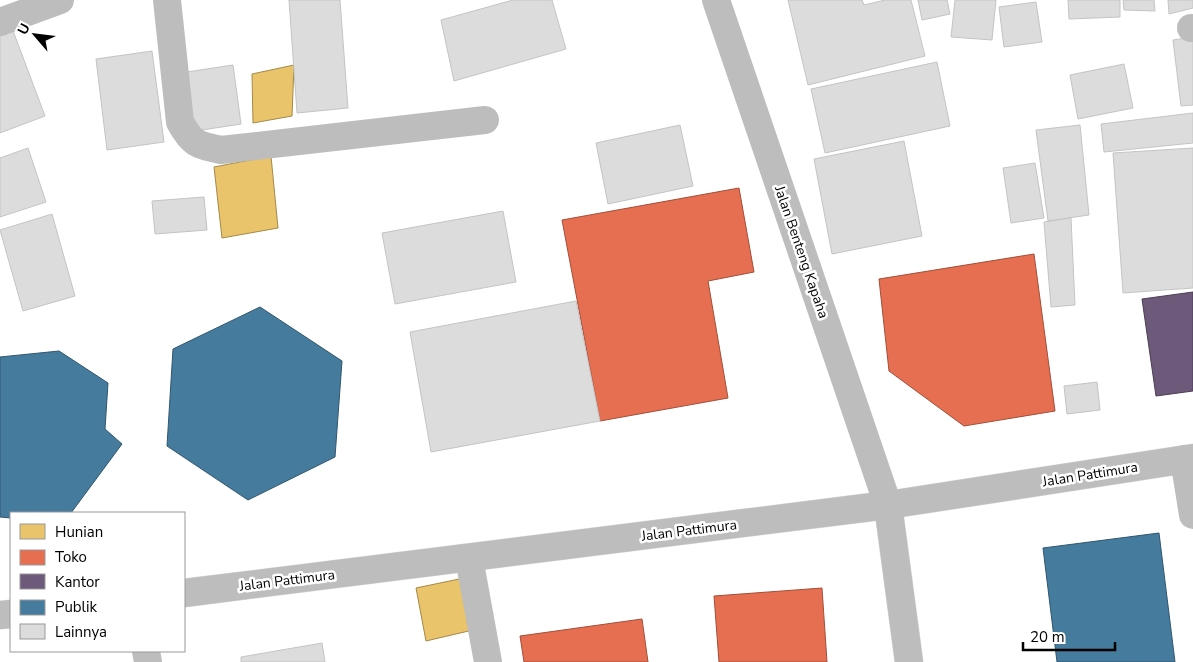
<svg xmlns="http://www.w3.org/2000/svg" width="1193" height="662" font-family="'Nunito Sans',sans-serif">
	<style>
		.homes { fill: #e9c46a; stroke: #a3894a }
		.shops { fill: #e76f51; stroke: #a24e39 }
		.offices { fill: #6d597a; stroke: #4c3e55 }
		.public { fill: #457b9d; stroke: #30566e }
		.building { fill: #dcdcdc; stroke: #c4c4c4 }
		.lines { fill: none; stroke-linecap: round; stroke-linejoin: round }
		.major-casing { stroke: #dbdbdb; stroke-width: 29 }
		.minor { stroke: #bdbdbd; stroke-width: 28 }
		.major { stroke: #bdbdbd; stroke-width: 28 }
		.labels { text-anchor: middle; stroke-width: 5; stroke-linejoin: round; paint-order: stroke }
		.street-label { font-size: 14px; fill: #000; stroke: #fff }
	</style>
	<rect width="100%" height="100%" fill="#fff"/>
	<!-- homes -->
	<g class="homes">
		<polygon points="294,65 292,116 253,123 252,74"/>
		<polygon points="271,156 278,228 222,238 214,167"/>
		<polygon points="464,578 473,630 426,641 416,588"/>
	</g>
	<!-- shops -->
	<g class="shops">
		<polygon points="739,188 754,272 708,281 728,398 600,421 562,220"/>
		<polygon points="1034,254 1055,411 964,426 889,371 879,279"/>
		<polygon points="822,588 827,662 719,662 714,596"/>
		<polygon points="642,619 648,662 524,662 520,636"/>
	</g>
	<!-- offices -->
	<polygon class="offices" points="1193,292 1193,391 1156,396 1142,299"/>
	<!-- public -->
	<g class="public">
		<polygon points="260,307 342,361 335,457 248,500 167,446 173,349"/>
		<polygon points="59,351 108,383 105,429 122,444 71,513 11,513 11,518 0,517 0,357"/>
		<polygon points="1159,533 1175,662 1057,662 1043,548"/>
	</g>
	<!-- building -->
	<g class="building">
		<polygon points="289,0 340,0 348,108 297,113"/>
		<polygon points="513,0 552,0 566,49 454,81 441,20"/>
		<polygon points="788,0 862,0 864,5 885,0 911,0 925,56 808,85"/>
		<polygon points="918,0 947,0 950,14 922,20"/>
		<polygon points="955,0 996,0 992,40 951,37"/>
		<polygon points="1068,0 1120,0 1120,17 1069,19"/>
		<polygon points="1123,0 1154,0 1155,11 1124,10"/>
		<polygon points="1168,0 1193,0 1193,8 1169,14"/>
		<polygon points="1036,2 1042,42 1004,47 999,7"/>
		<polygon points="12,28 45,116 0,133 0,32"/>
		<polygon points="1193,37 1193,105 1181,106 1173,40"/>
		<polygon points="152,51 164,142 107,150 96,59"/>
		<polygon points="937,62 950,126 825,153 811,89"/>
		<polygon points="1124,64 1133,108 1078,119 1070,75"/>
		<polygon points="233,65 241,124 189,132 180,73"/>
		<polygon points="1193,113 1193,143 1104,152 1101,124"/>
		<polygon points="680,125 693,186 608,204 596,143"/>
		<polygon points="1080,125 1089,215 1048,221 1036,130"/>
		<polygon points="904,141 922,236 832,254 814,159"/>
		<polygon points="28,148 46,202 0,217 0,158"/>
		<polygon points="1193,148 1193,288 1123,293 1113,153"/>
		<polygon points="1035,163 1044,218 1011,223 1003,168"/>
		<polygon points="204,197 207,230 155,234 152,201"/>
		<polygon points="503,211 516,282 395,304 382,233"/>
		<polygon points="52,214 75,296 23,311 0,230"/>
		<polygon points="1071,218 1075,305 1051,307 1044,222"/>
		<polygon points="576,301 600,421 431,452 410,332"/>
		<polygon points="1097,382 1100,410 1067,414 1064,386"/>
		<polygon points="322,643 325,662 241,662 241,657"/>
	</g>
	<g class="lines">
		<!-- major casing -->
		<g class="major-casing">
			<g id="major">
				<polyline points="888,505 909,662"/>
				<polyline points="184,593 888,505 1193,458"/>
				<polyline points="0,615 11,614"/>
			</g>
		</g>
		<!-- minor -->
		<g class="minor">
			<path d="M167,0L180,122C192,144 197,145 221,150L485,120"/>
			<polyline points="716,0 888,505"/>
			<polyline points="0,22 60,0"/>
			<polyline points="1191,28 1193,28"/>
			<polyline points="1184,459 1193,515"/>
			<polyline points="469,558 488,662"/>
			<polyline points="146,651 148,662"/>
		</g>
		<!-- major -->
		<use href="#major" class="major"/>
	</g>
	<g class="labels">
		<!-- street labels -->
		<g class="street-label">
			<text transform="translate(802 252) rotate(71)" y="5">Jalan Benteng Kapaha</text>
			<text transform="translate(1090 474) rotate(-9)" y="5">Jalan Pattimura</text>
			<text transform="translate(689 530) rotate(-7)" y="5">Jalan Pattimura</text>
			<text transform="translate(287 580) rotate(-7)" y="5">Jalan Pattimura</text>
		</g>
	</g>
	<!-- legend -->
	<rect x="10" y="512" width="175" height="140" fill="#ffffff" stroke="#999999"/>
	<rect x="20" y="524" width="25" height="15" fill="#e9c46a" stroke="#999999"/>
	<text x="55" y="537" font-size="15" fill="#000000">Hunian</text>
	<rect x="20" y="550" width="25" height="15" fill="#e76f51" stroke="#999999"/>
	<text x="55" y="562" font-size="15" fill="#000000">Toko</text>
	<rect x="20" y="574" width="25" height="15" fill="#6d597a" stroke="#999999"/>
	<text x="55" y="587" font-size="15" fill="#000000">Kantor</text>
	<rect x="20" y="600" width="25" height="15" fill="#457b9d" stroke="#999999"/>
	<text x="55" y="612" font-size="15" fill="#000000">Publik</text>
	<rect x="20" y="624" width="25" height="15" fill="#dcdcdc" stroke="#999999"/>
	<text x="55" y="637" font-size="15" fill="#000000">Lainnya</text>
	<!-- north arrow -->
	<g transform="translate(35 35) rotate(298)" stroke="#ffffff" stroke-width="4" paint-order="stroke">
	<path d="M0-4L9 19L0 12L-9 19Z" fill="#000000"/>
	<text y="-8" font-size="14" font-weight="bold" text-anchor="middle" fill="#000000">U</text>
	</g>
	<!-- scale -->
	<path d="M1023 642v8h92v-8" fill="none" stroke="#000000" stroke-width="2.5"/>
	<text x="1030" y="642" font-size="15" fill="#000000" stroke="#ffffff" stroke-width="4" paint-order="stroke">20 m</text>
</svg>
